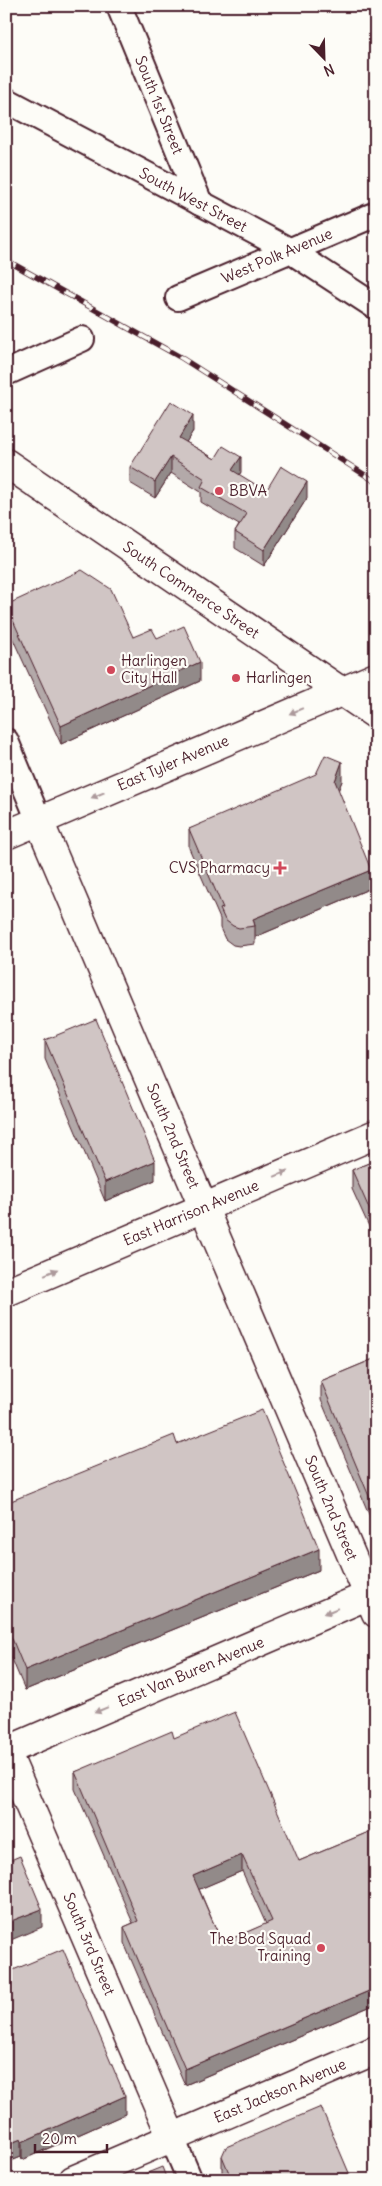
<svg xmlns="http://www.w3.org/2000/svg" width="382" height="2186" font-family="Delius,sans-serif">
	<style>
		.lines { fill: none; stroke-linecap: round; stroke-linejoin: round }
		.street-casing { stroke: #4a1f2b; stroke-width: 28 }
		.secondary-casing { stroke: #4a1f2b; stroke-width: 31 }
		.street { stroke: #fdfcf7; stroke-width: 24 }
		.secondary { stroke: #fdfcf7; stroke-width: 28 }
		.rail-casing { stroke: #4a1f2b; stroke-width: 5.5 }
		.rail { stroke: #fdfcf7; stroke-width: 4; stroke-dasharray: 11; stroke-linecap: butt }
		.wall { fill: #b3a9a9; stroke: #4a1f2b; fill-rule: evenodd }
		.shaded-wall { fill: #928a89; stroke: #4a1f2b }
		.building { fill: #d0c5c4; stroke: #4a1f2b; fill-rule: evenodd }
		.oneway { fill: #ac999b }
		.poi-dot { fill: #d1495b; stroke: #fdfcf7; stroke-width: 2 }
		.labels { text-anchor: middle; stroke-width: 4.5; stroke-linejoin: round; paint-order: stroke }
		.street-label { font-size: 15px; fill: #4a1f2b; stroke: #fdfcf7 }
		.poi-label { font-size: 15px; fill: #4a1f2b; stroke: #fdfcf7; text-anchor: start }
	</style>
	<rect width="100%" height="100%" fill="#fdfcf7"/>
	<filter id="ink" filterUnits="userSpaceOnUse"><feTurbulence type="fractalNoise" baseFrequency=".02" numOctaves="2"/><feDisplacementMap in="SourceGraphic" scale="10" xChannelSelector="R" yChannelSelector="G"/><feConvolveMatrix kernelMatrix="1 2 1 2 8 2 1 2 1" color-interpolation-filters="sRGB"/></filter>
	<g filter="url(#ink)">
		<g class="lines">
			<!-- street casing -->
			<g class="street-casing">
				<g id="street">
					<polyline points="119,6 200,203"/>
					<polyline points="6,100 289,250 376,307"/>
					<polyline points="178,298 376,214"/>
					<polyline points="6,373 82,339"/>
					<polyline points="6,741 39,821"/>
					<polyline points="172,2138 190,2180"/>
				</g>
			</g>
			<!-- secondary casing -->
			<g class="secondary-casing">
				<g id="secondary">
					<polyline points="6,463 376,715"/>
					<polyline points="39,821 376,1613"/>
					<polyline points="6,835 376,677"/>
					<polyline points="6,1292 376,1134"/>
					<polyline points="6,1751 172,2138"/>
					<polyline points="6,1751 376,1592"/>
					<polyline points="73,2180 376,2050"/>
				</g>
			</g>
			<!-- street -->
			<use href="#street" class="street"/>
			<!-- secondary -->
			<use href="#secondary" class="secondary"/>
			<!-- rail casing -->
			<g class="rail-casing">
				<polyline id="rail" points="6,260 180,357 376,482"/>
			</g>
			<!-- rail -->
			<use href="#rail" class="rail"/>
		</g>
		<!-- wall -->
		<g class="wall">
			<polygon points="193,431 186,442 215,459 241,472 239,475 266,491 307,498 264,566 235,548 235,532 239,525 201,502 201,492 171,473 155,498 130,483 130,467"/>
			<polygon points="6,605 133,637 157,638 200,681 61,744 6,624"/>
			<polygon points="342,781 338,790 371,888 255,937 255,944 239,946 233,945 225,939 220,928 220,919 189,848 189,829"/>
			<polygon points="45,1040 155,1180 105,1201 45,1059"/>
			<polygon points="376,1160 376,1242 352,1189 352,1170"/>
			<polygon points="376,1358 376,1531 321,1400 321,1381"/>
			<polygon points="177,1444 319,1570 25,1690 6,1645 6,1503"/>
			<path d="M174,1738L299,1861L376,1829V2004L185,2085L124,1943V1927L133,1923L75,1789V1772ZM242,1871L266,1924L222,1943L199,1889Z"/>
			<polygon points="6,1973 125,2114 22,2160 21,2157 6,2163"/>
			<polygon points="222,2156 352,2180 225,2180 222,2173"/>
		</g>
		<!-- shaded-wall -->
		<g class="shaded-wall">
			<polygon points="193,415 193,431 179,454 179,438"/>
			<polygon points="171,457 171,473 155,498 155,482"/>
			<polygon points="241,457 241,472 232,486 232,470"/>
			<polygon points="307,482 307,498 264,566 264,550"/>
			<polygon points="200,662 200,681 61,744 61,726"/>
			<polygon points="342,762 342,781 335,799 335,781"/>
			<polygon points="371,870 371,888 255,937 255,926 253,919"/>
			<polygon points="155,1161 155,1180 105,1201 105,1182"/>
			<polygon points="319,1549 319,1570 25,1690 25,1670"/>
			<polygon points="242,1855 242,1871 193,1892 193,1876"/>
			<polygon points="42,1909 42,1927 6,1942 6,1923"/>
			<polygon points="376,1988 376,2004 185,2085 185,2069"/>
			<polygon points="125,2096 125,2114 22,2160 22,2142"/>
			<polygon points="21,2139 21,2157 6,2163 6,2145"/>
		</g>
		<!-- building -->
		<g class="building">
			<polygon points="171,401 193,415 179,438 215,459 223,446 241,457 232,470 266,491 281,466 307,482 264,550 235,532 247,514 201,487 205,479 171,457 155,482 130,467"/>
			<polygon points="82,570 111,589 133,637 152,629 157,638 184,626 200,662 61,726 6,605"/>
			<polygon points="325,755 342,762 335,781 371,870 253,919 255,926 239,928 233,926 225,920 220,909 223,908 189,829 316,774"/>
			<polygon points="96,1019 155,1161 105,1182 45,1040"/>
			<polygon points="376,1160 376,1224 352,1170"/>
			<polygon points="376,1358 376,1513 321,1381"/>
			<polygon points="262,1410 319,1549 25,1670 6,1624 6,1503 174,1435 177,1444"/>
			<path d="M235,1712L299,1861L376,1829V1988L185,2069L124,1927L138,1921L75,1772L172,1731L174,1738ZM242,1855L272,1921L222,1943L193,1876Z"/>
			<polygon points="20,1856 42,1909 6,1923 6,1862"/>
			<polygon points="63,1949 125,2096 22,2142 21,2139 6,2145 6,1973"/>
			<polygon points="321,2107 352,2180 232,2180 222,2156 226,2147"/>
			<polygon points="162,2167 167,2180 136,2180 135,2178"/>
		</g>
		<!-- one-way arrows -->
		<defs><path id="oneway-solid" d="M-6-.8H1V-3.2L6.5 0L1 3.2V.8H-6Z" transform="scale(1.25)"/></defs>
		<g class="oneway">
			<use href="#oneway-solid" transform="translate(296 711) rotate(157)"/>
			<use href="#oneway-solid" transform="translate(98 795) rotate(157)"/>
			<use href="#oneway-solid" transform="translate(281 1174) rotate(-23)"/>
			<use href="#oneway-solid" transform="translate(51 1272) rotate(-23)"/>
			<use href="#oneway-solid" transform="translate(331 1611) rotate(157)"/>
			<use href="#oneway-solid" transform="translate(101 1710) rotate(157)"/>
		</g>
	</g>
	<!-- markers -->
	<g class="poi-dot">
		<circle cx="219" cy="491" r="5"/>
		<circle cx="111" cy="670" r="5"/>
		<circle cx="236" cy="678" r="5"/>
		<path d="M277.5 860.5h5v5h5v5h-5v5h-5v-5h-5v-5h5z"/>
		<circle cx="321" cy="1948" r="5"/>
	</g>
	<g class="labels">
		<!-- street labels -->
		<g class="street-label">
			<text transform="translate(159 105) rotate(68)" y="5">South 1st Street</text>
			<text transform="translate(193 200) rotate(28)" y="5">South West Street</text>
			<text transform="translate(277 256) rotate(-23)" y="5">West Polk Avenue</text>
			<text transform="translate(191 590) rotate(34)" y="5">South Commerce Street</text>
			<text transform="translate(173 763) rotate(-23)" y="5">East Tyler Avenue</text>
			<text transform="translate(173 1136) rotate(67)" y="5">South 2nd Street</text>
			<text transform="translate(191 1213) rotate(-23)" y="5">East Harrison Avenue</text>
			<text transform="translate(331 1508) rotate(67)" y="5">South 2nd Street</text>
			<text transform="translate(191 1672) rotate(-23)" y="5">East Van Buren Avenue</text>
			<text transform="translate(89 1944) rotate(67)" y="5">South 3rd Street</text>
			<text transform="translate(280 2091) rotate(-23)" y="5">East Jackson Avenue</text>
		</g>
		<!-- poi labels -->
		<g class="poi-label">
			<text x="229" y="496">BBVA</text>
			<text x="121" y="666">Harlingen<tspan x="121" dy="17">City Hall</tspan></text>
			<text x="246" y="683">Harlingen</text>
			<text x="270" y="873" text-anchor="end">CVS Pharmacy</text>
			<text x="311" y="1944" text-anchor="end">The Bod Squad<tspan x="311" dy="17">Training</tspan></text>
		</g>
	</g>
	<!-- margin -->
	<rect width="382" height="2186" fill="none" stroke="#fdfcf7" stroke-width="25"/>
	<rect x="12" y="12" width="357" height="2161" fill="none" stroke="#4a1f2b" stroke-width="2" filter="url(#ink)"/>
	<!-- north arrow -->
	<g transform="translate(324 58) rotate(157)" stroke="#fdfcf7" stroke-width="4" paint-order="stroke">
	<path d="M0-4L9 19L0 12L-9 19Z" fill="#4a1f2b"/>
	<text y="-8" font-size="14" font-weight="bold" text-anchor="middle" fill="#4a1f2b">N</text>
	</g>
	<!-- scale -->
	<path d="M35 2144v8h72v-8" fill="none" stroke="#4a1f2b" stroke-width="2.5"/>
	<text x="42" y="2144" font-size="15" fill="#4a1f2b" stroke="#fdfcf7" stroke-width="4" paint-order="stroke">20 m</text>
</svg>
